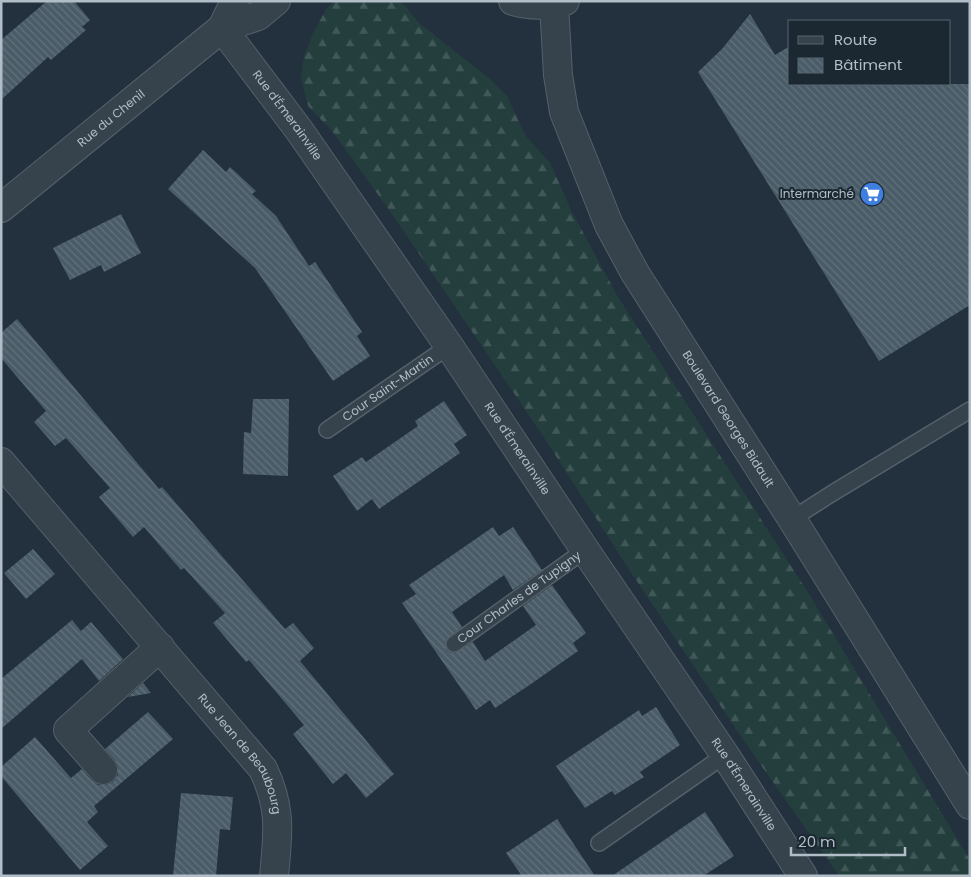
<svg xmlns="http://www.w3.org/2000/svg" width="971" height="877" font-family="Poppins,sans-serif">
	<style>
		.forest { fill: url(#forest-firs) }
		.building { fill: url(#building-back-hatch) }
		.lines { fill: none; stroke-linecap: round; stroke-linejoin: round }
		.service-casing { stroke: #54616b; stroke-width: 18 }
		.minor-casing { stroke: #54616b; stroke-width: 30 }
		.tertiary-casing { stroke: #54616b; stroke-width: 30 }
		.service { stroke: #36434d; stroke-width: 15 }
		.minor { stroke: #36434d; stroke-width: 28 }
		.tertiary { stroke: #36434d; stroke-width: 28 }
		.labels { text-anchor: middle; stroke-width: 4; stroke-linejoin: round; paint-order: stroke }
		.street-label { font-size: 12px; fill: #b1bec8; stroke: #1b2832 }
		.poi-label { font-size: 12px; fill: #b1bec8; stroke: #1b2832; text-anchor: end }
	</style>
	<defs>
		<pattern id="forest-firs" width="22" height="20" patternUnits="userSpaceOnUse" patternTransform="scale(1.25)"><rect width="22" height="20" fill="#243e3d"/><path d="M5 1l3.5 6h-7zM16 11l3.5 6h-7z" fill="#415858"/></pattern>
		<pattern id="building-back-hatch" width="6" height="6" patternUnits="userSpaceOnUse" patternTransform="scale(1.25)"><rect width="6" height="6" fill="#4a5c68"/><path d="M-1 5l2 2M0 0l6 6M5-1l2 2" fill="none" stroke="#62727c"/></pattern>
	</defs>
	<rect width="100%" height="100%" fill="#22313d"/>
	<!-- forest -->
	<polygon class="forest" points="335,1 401,1 419,23 491,80 507,96 525,135 550,163 572,212 618,297 809,594 970,860 970,876 839,876 744,741 634,577 543,436 392,214 332,131 308,106 301,78 304,56 314,31 327,8"/>
	<!-- building -->
	<g class="building">
		<polygon points="47,1 74,1 90,20 82,27 86,30 51,60 48,57 1,100 1,40"/>
		<polygon points="750,14 775,55 790,46 790,84 970,84 970,305 879,361 698,72 722,49"/>
		<polygon points="203,150 226,172 230,167 256,191 252,194 276,216 309,266 315,262 362,332 357,336 370,356 333,381 255,268 168,189"/>
		<polygon points="121,214 141,253 104,272 101,265 70,280 53,248"/>
		<polygon points="17,319 159,489 162,487 285,629 293,623 314,648 300,661 394,774 366,798 346,773 333,784 293,734 304,725 249,660 246,662 213,623 225,613 184,568 181,570 144,527 133,537 99,497 110,488 66,438 55,446 34,422 46,411 1,358 1,333"/>
		<polygon points="253,399 289,399 288,476 243,474 244,432 251,433"/>
		<polygon points="444,401 467,435 454,444 460,453 379,509 372,499 357,511 333,476 362,457 366,462 418,426 415,421"/>
		<polygon points="493,527 499,536 513,527 542,570 513,590 504,575 452,612 462,627 446,640 445,644 447,650 451,653 455,653 473,642 485,661 536,625 523,606 552,585 586,633 573,643 578,651 531,684 495,708 490,700 476,710 402,603 416,594 409,585"/>
		<polygon points="33,549 55,574 26,599 4,573"/>
		<polygon points="72,620 81,631 91,622 123,659 99,681 82,659 1,729 1,679"/>
		<polygon points="143,683 151,693 128,697"/>
		<polygon points="656,707 680,745 640,772 644,777 615,795 612,791 585,808 556,766 639,710 642,716"/>
		<polygon points="148,712 173,739 94,806 98,812 87,822 108,846 80,870 1,776 1,767 35,737 71,778 82,769 91,780 98,785 106,785 113,782 118,775 118,767 115,760 105,749"/>
		<polygon points="181,793 233,797 230,830 220,829 216,876 173,876"/>
		<polygon points="705,812 734,856 703,876 612,876"/>
		<polygon points="557,819 595,876 522,876 506,853"/>
	</g>
	<g class="lines">
		<!-- service casing -->
		<g class="service-casing">
			<g id="service">
				<path id="s1" d="M327,430L449,346"/>
				<polyline points="792,519 831,494 970,410"/>
				<path id="s2" d="M454,644L585,550"/>
				<polyline points="599,843 725,755"/>
			</g>
		</g>
		<!-- minor casing -->
		<g class="minor-casing">
			<g id="minor">
				<path id="s3" d="M222,28L299,130L449,346L585,550L725,755L803,876"/>
				<polyline points="222,28 235,1"/>
				<path id="s4" d="M1,208L222,28L258,16L276,1"/>
				<path id="s5" d="M1,462L263,769C282,809 278,833 274,876"/>
				<polyline points="103,770 68,730 160,647"/>
			</g>
		</g>
		<!-- tertiary casing -->
		<g class="tertiary-casing">
			<g id="tertiary">
				<path d="M513,1C529,6 549,6 565,1"/>
				<path id="s6" d="M554,4L558,75L564,112L609,225L635,273L792,519L970,805"/>
			</g>
		</g>
		<!-- service -->
		<use href="#service" class="service"/>
		<!-- minor -->
		<use href="#minor" class="minor"/>
		<!-- tertiary -->
		<use href="#tertiary" class="tertiary"/>
	</g>
	<!-- icons -->
	<defs>
		<g id="supermarket-disc" transform="scale(1.25)"><circle r="9.5" fill="#3f7fe0" stroke="#1b2832"/><path d="M-6-5.5h2.5l.6 2H6L4.5 2H-2.5L-4.4-4H-6ZM-1.5 3.2a1.3 1.3 0 1 0 .1 0ZM3 3.2a1.3 1.3 0 1 0 .1 0Z" fill="#fff"/></g>
	</defs>
	<g fill-rule="evenodd">
		<use href="#supermarket-disc" x="872" y="194"/>
	</g>
	<g class="labels">
		<!-- street labels -->
		<g class="street-label">
			<text dy="4" stroke="none"><textPath href="#s3" startOffset="109">Rue d'Émerainville</textPath></text>
			<text dy="4" stroke="none"><textPath href="#s4" startOffset="142">Rue du Chenil</textPath></text>
			<text dy="4" stroke="none"><textPath href="#s1" startOffset="74">Cour Saint-Martin</textPath></text>
			<text dy="4" stroke="none"><textPath href="#s6" startOffset="458">Boulevard Georges Bidault</textPath></text>
			<text dy="4" stroke="none"><textPath href="#s3" startOffset="514">Rue d'Émerainville</textPath></text>
			<text dy="4" stroke="none"><textPath href="#s2" startOffset="80">Cour Charles de Tupigny</textPath></text>
			<text dy="4" stroke="none"><textPath href="#s5" startOffset="379">Rue Jean de Beaubourg</textPath></text>
			<text dy="4" stroke="none"><textPath href="#s3" startOffset="919">Rue d'Émerainville</textPath></text>
		</g>
		<!-- poi labels -->
		<g class="poi-label">
			<text x="854" y="198">Intermarché</text>
		</g>
	</g>
	<!-- border -->
	<rect width="971" height="877" fill="none" stroke="#b1bec8" stroke-width="5"/>
	<!-- legend -->
	<rect x="788" y="20" width="162" height="65" fill="#1b2832" stroke="#57646e"/>
	<rect x="798" y="36" width="25" height="8" fill="#36434d" stroke="#57646e"/>
	<text x="834" y="45" font-size="15" fill="#b1bec8">Route</text>
	<rect x="798" y="58" width="25" height="15" fill="url(#building-back-hatch)" stroke="#57646e"/>
	<text x="834" y="70" font-size="15" fill="#b1bec8">Bâtiment</text>
	<!-- scale -->
	<path d="M791 847v8h114v-8" fill="none" stroke="#b1bec8" stroke-width="2.5"/>
	<text x="798" y="847" font-size="15" fill="#b1bec8" stroke="#1b2832" stroke-width="4" paint-order="stroke">20 m</text>
</svg>
